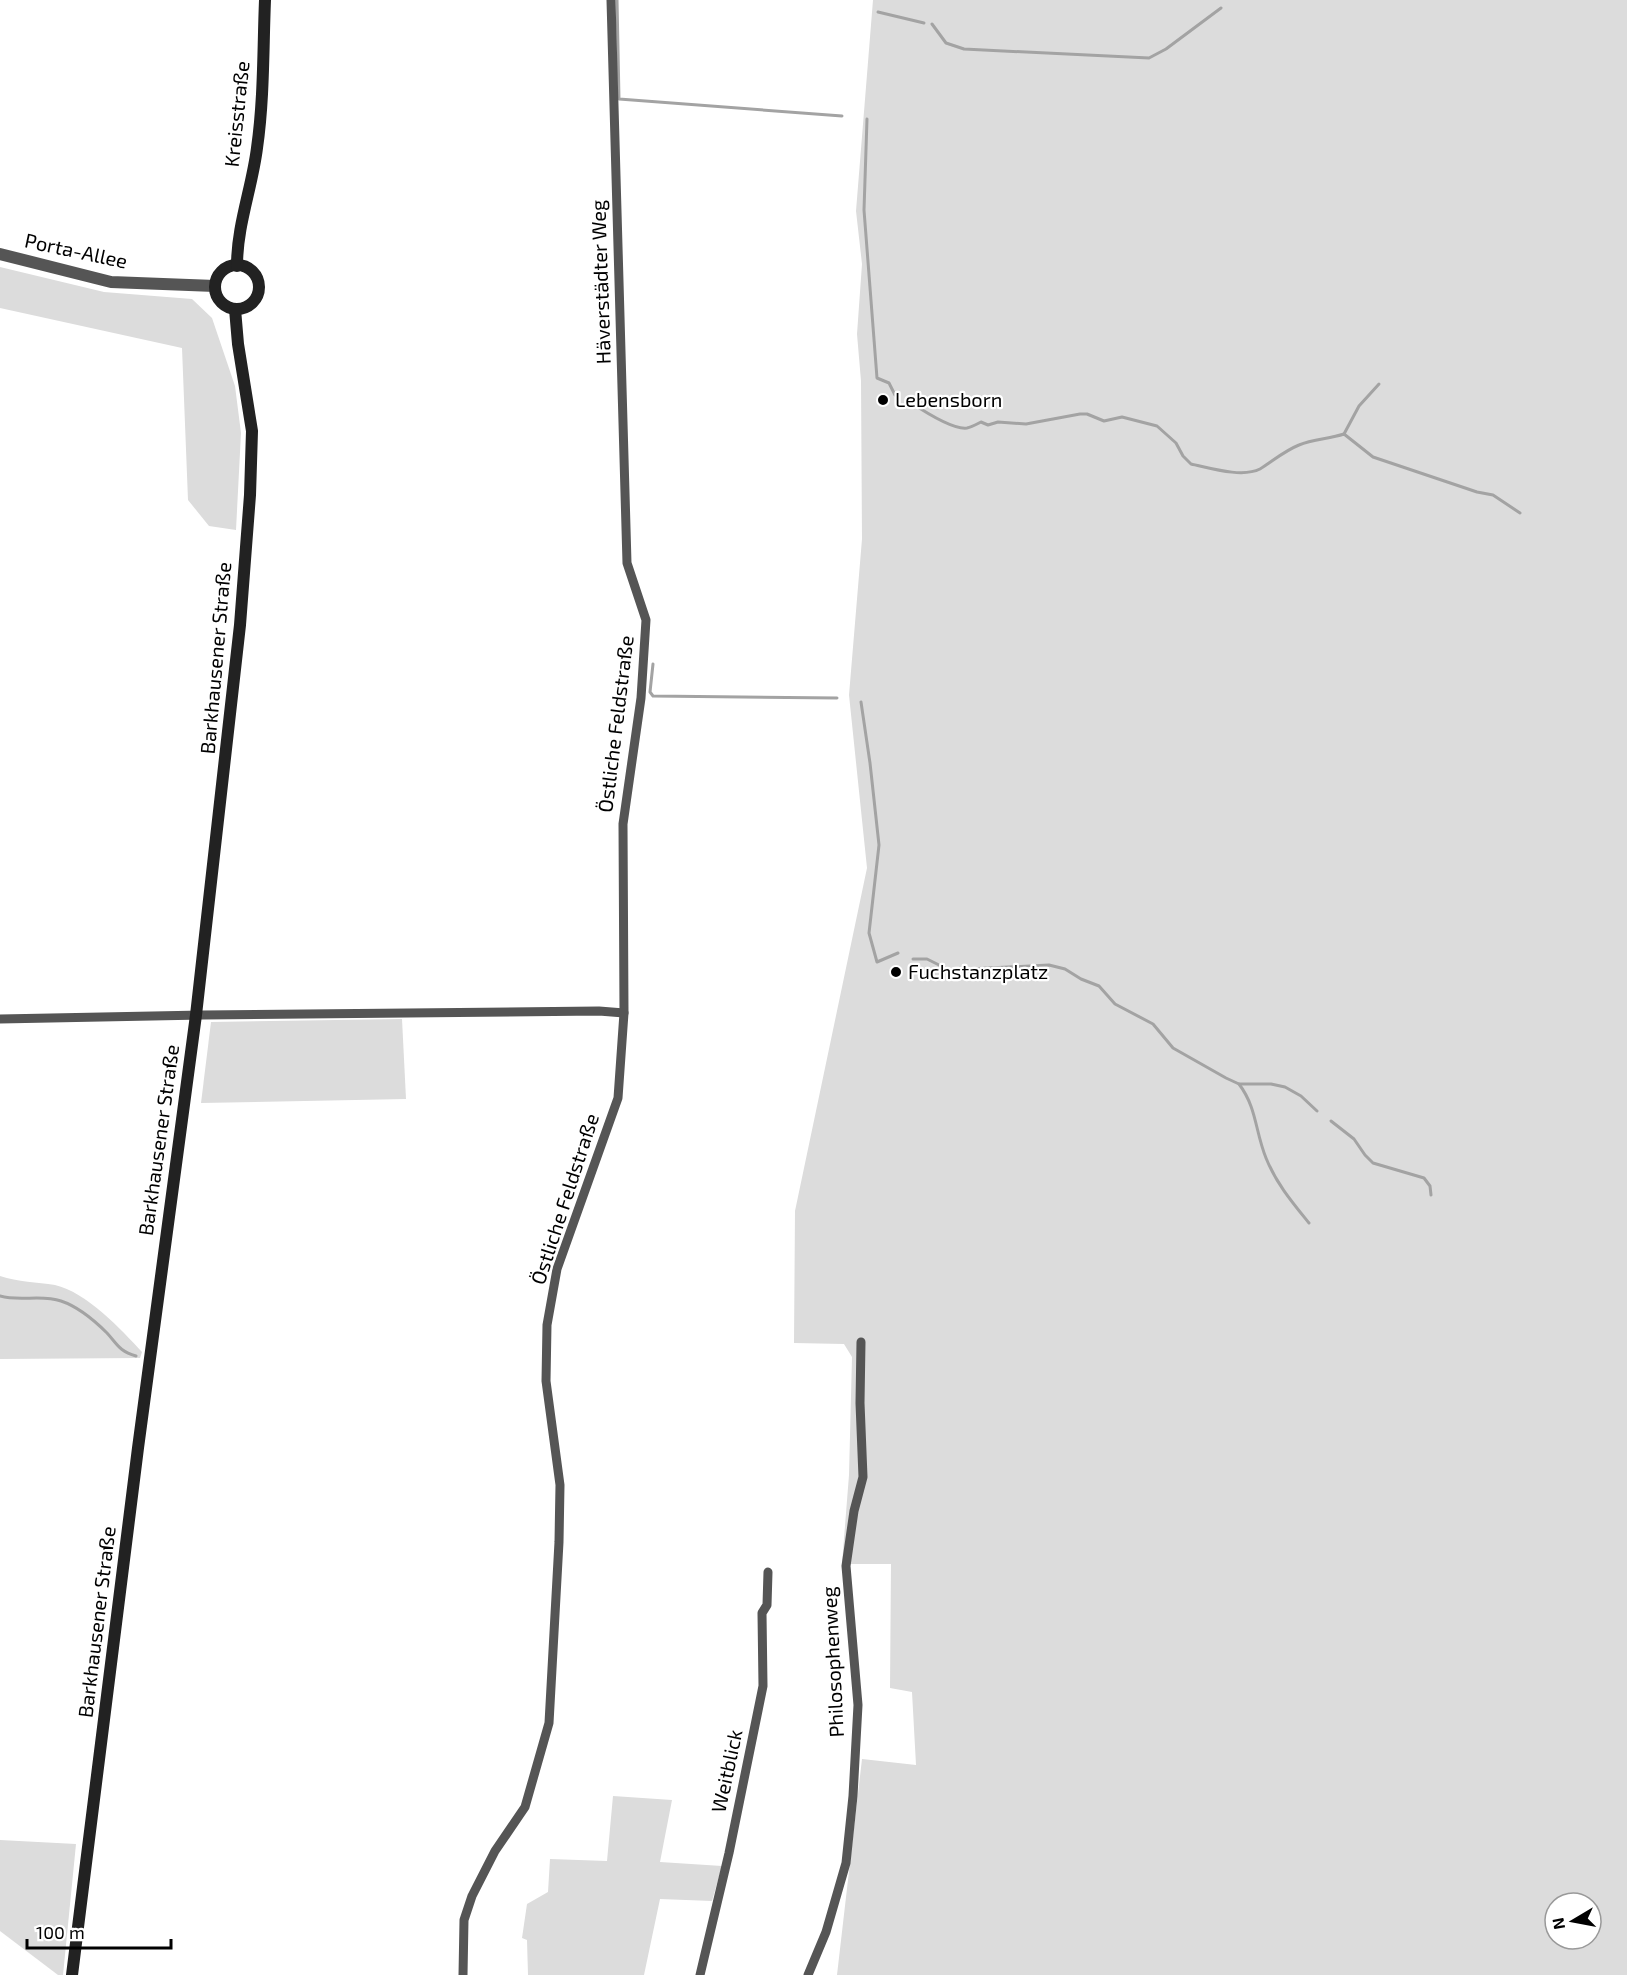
<svg xmlns="http://www.w3.org/2000/svg" width="1627" height="1975" font-family="'Exo 2',sans-serif">
	<style>
		.green { fill: #dcdcdc; fill-rule: evenodd }
		.lines { fill: none; stroke-linecap: round; stroke-linejoin: round }
		.stream { stroke: #a3a3a3; stroke-width: 3 }
		.minor { stroke: #555; stroke-width: 9 }
		.tertiary { stroke: #555; stroke-width: 12 }
		.secondary { stroke: #222; stroke-width: 12 }
		.poi-dot { fill: #000; stroke: #fff; stroke-width: 2 }
		.labels { text-anchor: middle; stroke-width: 4.5; stroke-linejoin: round; paint-order: stroke }
		.street-label { font-size: 20px; fill: #000; stroke: #fff }
		.poi-label { font-size: 20px; fill: #000; stroke: #fff; text-anchor: start }
	</style>
	<rect width="100%" height="100%" fill="#fff"/>
	<!-- green -->
	<g class="green">
		<path d="M873,0H1627V1975H837L862,1759L916,1765L912,1692L890,1688L891,1564H842L849,1475L852,1357L844,1344L794,1343L795,1211L867,868L849,695L862,539L861,381L857,334L862,264L856,211ZM1555,1903H1591V1939H1555Z"/>
		<polygon points="0,267 104,292 192,299 212,318 235,386 241,433 236,530 209,526 188,500 182,348 0,308"/>
		<polygon points="402,1019 406,1099 201,1103 211,1022"/>
		<path d="M0,1276C18,1282 37,1282 55,1285C86,1292 121,1329 142,1352L140,1358L0,1359Z"/>
		<polygon points="613,1796 672,1800 660,1862 722,1866 712,1901 660,1899 644,1975 528,1975 527,1940 522,1938 527,1904 548,1892 550,1859 607,1861"/>
		<polygon points="0,1840 76,1844 63,1975 58,1975 0,1931"/>
	</g>
	<g class="lines">
		<!-- stream -->
		<g class="stream">
			<polyline points="617,0 619,99 842,116"/>
			<polyline points="878,12 924,23"/>
			<polyline points="932,24 946,43 964,49 1149,58 1166,49 1221,8"/>
			<polyline points="867,119 864,210 877,378 889,383 895,395"/>
			<path d="M910,402C922,410 953,430 967,428C972,427 977,424 981,422L988,425L998,422L1026,424L1080,414H1087L1104,421L1122,417L1157,426L1176,443L1183,456L1191,464C1210,468 1242,478 1260,469C1273,461 1284,451 1299,445C1313,439 1329,439 1344,434L1373,457L1477,492L1493,495L1520,513"/>
			<polyline points="1344,434 1359,406 1379,384"/>
			<polyline points="653,664 650,692 653,696 837,698"/>
			<polyline points="861,702 870,763 879,845 869,933 877,962 898,953"/>
			<polyline points="913,959 927,959 949,970 1049,965 1065,969 1081,979 1099,986 1115,1004 1153,1024 1173,1048 1226,1078 1239,1084 1271,1084 1285,1087 1301,1096 1317,1111"/>
			<path d="M1239,1084C1257,1108 1255,1131 1266,1158C1276,1183 1292,1202 1309,1223"/>
			<polyline points="1331,1121 1354,1139 1365,1155 1373,1163 1424,1178 1430,1186 1431,1195"/>
			<path d="M0,1296C20,1302 41,1294 61,1301C79,1307 94,1320 107,1333C118,1345 119,1351 136,1356"/>
		</g>
		<!-- minor -->
		<g class="minor">
			<polyline points="0,1019 203,1015 599,1011 624,1013"/>
			<polyline points="463,1975 464,1920 472,1896 495,1851 525,1807 549,1723 559,1542 560,1485 546,1381 547,1325 557,1269 618,1098 624,1013 623,824 641,698 646,620 627,563 611,0"/>
			<polyline points="700,1975 729,1853 763,1686 762,1613 767,1605 768,1572"/>
			<polyline points="808,1975 826,1932 846,1863 853,1796 858,1705 846,1566 854,1511 863,1477 860,1403 861,1342"/>
		</g>
		<!-- tertiary -->
		<polyline class="tertiary" points="0,254 111,282 215,286"/>
		<!-- secondary -->
		<g class="secondary">
			<circle cx="237" cy="287" r="22"/>
			<path d="M237,266C237,225 252,188 257,148C264,99 263,49 265,0"/>
			<polyline points="72,1975 138,1448 196,1015 240,625 250,495 252,431 238,344 235,309"/>
		</g>
	</g>
	<!-- markers -->
	<g class="poi-dot">
		<circle cx="883" cy="400" r="6"/>
		<circle cx="896" cy="972" r="6"/>
	</g>
	<g class="labels">
		<!-- street labels -->
		<g class="street-label">
			<text transform="translate(237 114) rotate(-84)" y="7">Kreisstraße</text>
			<text transform="translate(76 251) rotate(12)" y="7">Porta-Allee</text>
			<text transform="translate(601 282) rotate(-92)" y="7">Häverstädter Weg</text>
			<text transform="translate(216 658) rotate(-85)" y="7">Barkhausener Straße</text>
			<text transform="translate(616 724) rotate(-83)" y="7">Östliche Feldstraße</text>
			<text transform="translate(159 1140) rotate(-82)" y="7">Barkhausener Straße</text>
			<text transform="translate(565 1199) rotate(-72)" y="7">Östliche Feldstraße</text>
			<text transform="translate(97 1622) rotate(-83)" y="7">Barkhausener Straße</text>
			<text transform="translate(833 1662) rotate(-93)" y="7">Philosophenweg</text>
			<text transform="translate(727 1771) rotate(-78)" y="7">Weitblick</text>
		</g>
		<!-- poi labels -->
		<g class="poi-label">
			<text x="895" y="407">Lebensborn</text>
			<text x="908" y="979">Fuchstanzplatz</text>
		</g>
	</g>
	<!-- north arrow -->
	<g transform="translate(1573 1921) rotate(260)"><circle r="28" fill="#ffffff" stroke="#999999" stroke-width="1.5"/>
	<path d="M0-4.5L10 22L0 15L-10 22Z" fill="#000000"/>
	<text y="-9" font-size="16" font-weight="bold" text-anchor="middle" fill="#000000">N</text>
	</g>
	<!-- scale -->
	<path d="M27 1939v9h144v-9" fill="none" stroke="#000000" stroke-width="3"/>
	<text x="36" y="1939" font-size="18" fill="#000000" stroke="#ffffff" stroke-width="4.5" paint-order="stroke">100 m</text>
</svg>
